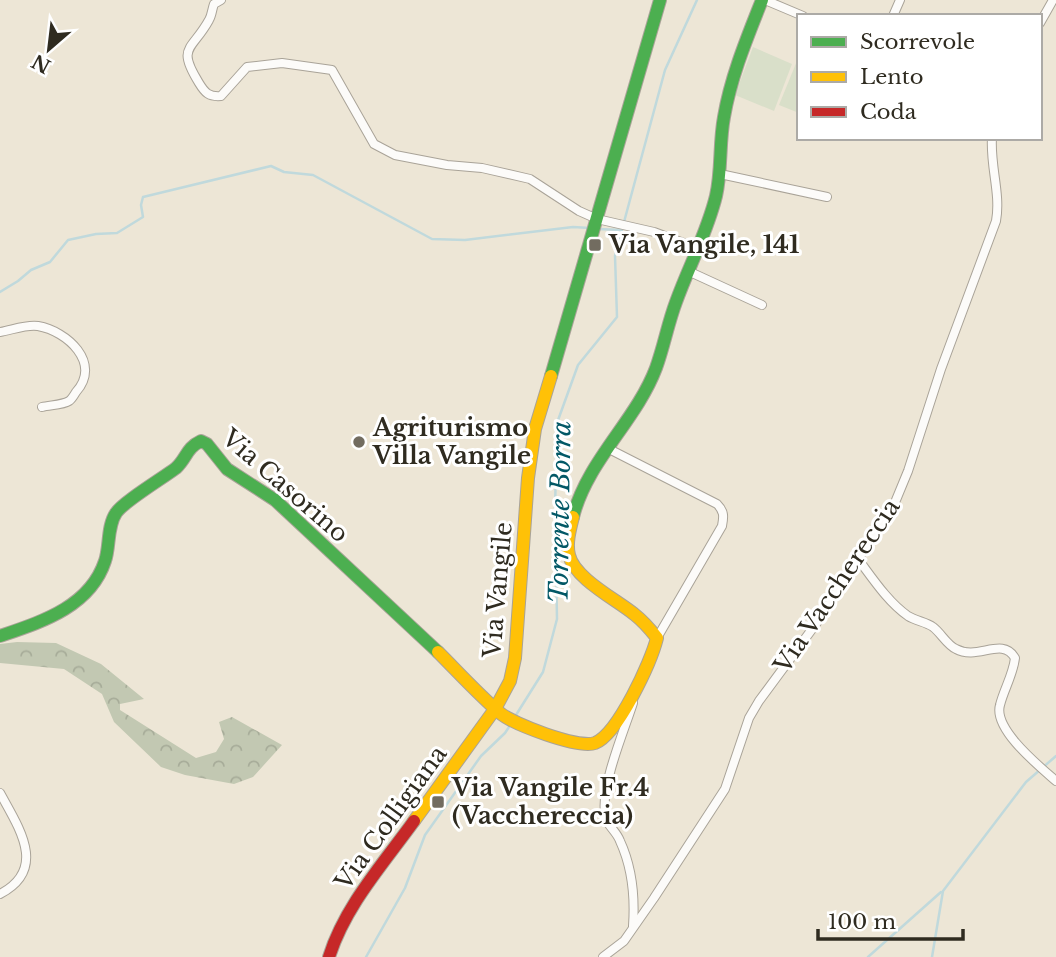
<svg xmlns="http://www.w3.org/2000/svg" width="1056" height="957" font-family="'Libre Baskerville',serif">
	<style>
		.green { fill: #d9dfc9 }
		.forest { fill: url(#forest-crowns) }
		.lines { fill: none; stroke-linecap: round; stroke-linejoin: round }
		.stream { stroke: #c0d9dc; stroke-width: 2.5 }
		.street-casing { stroke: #a9a398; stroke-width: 10 }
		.fast-casing { stroke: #a9a398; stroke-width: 14 }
		.slow-casing { stroke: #a9a398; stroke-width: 14 }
		.jam-casing { stroke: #a9a398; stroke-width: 14 }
		.street { stroke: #fcfbf9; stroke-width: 8 }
		.fast { stroke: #4caf50; stroke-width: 12 }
		.slow { stroke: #ffc107; stroke-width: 12 }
		.jam { stroke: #c62828; stroke-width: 12 }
		.poi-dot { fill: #726c60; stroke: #fff; stroke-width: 2.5 }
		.labels { text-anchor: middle; stroke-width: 6; stroke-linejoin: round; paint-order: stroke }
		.poi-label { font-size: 24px; font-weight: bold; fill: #2f2b20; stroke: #fff; text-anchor: start }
		.street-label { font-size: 24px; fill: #2f2b20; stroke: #fff }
		.water-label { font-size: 26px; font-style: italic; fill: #025866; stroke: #fff }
	</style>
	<defs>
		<pattern id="forest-crowns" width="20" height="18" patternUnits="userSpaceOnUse" patternTransform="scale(1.75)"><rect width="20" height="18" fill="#c2c8b2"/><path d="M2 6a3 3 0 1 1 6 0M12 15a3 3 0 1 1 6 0" fill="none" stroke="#a7ac99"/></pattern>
	</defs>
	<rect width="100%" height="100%" fill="#ede6d6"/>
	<!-- green -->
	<g class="green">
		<polygon points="753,47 792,64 774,111 735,95"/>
		<polygon points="799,56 799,113 779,105"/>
	</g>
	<!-- forest -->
	<polygon class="forest" points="17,642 56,643 101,664 144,699 120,704 120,710 196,758 216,752 224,739 219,722 232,717 282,745 253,777 234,784 185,775 161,767 114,722 102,694 64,669 0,663 0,644"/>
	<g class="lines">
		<!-- stream -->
		<g class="stream">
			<polyline points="624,222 665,70 697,0"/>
			<polyline points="597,229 622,230"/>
			<polyline points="0,292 18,281 31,270 50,262 68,240 96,234 117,233 143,217 141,205 143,197 271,166 284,172 313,175 432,239 465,240 573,227 590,228"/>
			<polyline points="516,715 543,672 557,619 555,510 557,423 578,365 617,317 615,256 622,228"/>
			<polyline points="366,957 405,888 425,835 481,756 505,733 511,724"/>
			<polyline points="868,957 941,892"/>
			<polyline points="932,957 943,891 1026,782 1056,756"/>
		</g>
		<!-- street casing -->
		<g class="street-casing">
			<g id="street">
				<path d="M221,0L214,4C212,9 212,15 209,20C192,51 176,46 199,83C205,93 209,97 221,96L247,67L282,63L332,70L374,144L395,155L447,165L482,168L530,179L579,211L597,219L654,232L697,248"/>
				<polyline points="765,0 803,16"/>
				<polyline points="893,16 900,0"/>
				<polyline points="1040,23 1053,0"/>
				<polyline points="720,174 827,197"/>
				<polyline points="688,271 762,305"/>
				<path d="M0,332C12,330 27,324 38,326C67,331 102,363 76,392C74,395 72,399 69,401C63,405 50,405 42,407"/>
				<path d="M609,449L717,504C724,511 724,516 722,526L657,638"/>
				<path d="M858,559C873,579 888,602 908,616C916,621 926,622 933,627C941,633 947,645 956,649C978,661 1002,636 1015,658C1013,675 1004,689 1000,705C993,729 1039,766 1056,781"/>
				<path d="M0,793C19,828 48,869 0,894"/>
				<path d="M633,926C635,898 632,867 620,841C616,830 606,826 605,813C601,785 624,731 633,703"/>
				<path d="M603,957L624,941L654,898L725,789L749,718L759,701L821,617L874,534L889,517L908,471L941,369L996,221C1001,194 990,166 992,138"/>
			</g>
		</g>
		<!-- fast casing -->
		<g class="fast-casing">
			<g id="fast">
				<polyline points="551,376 660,0"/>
				<path d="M573,517C587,461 636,421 656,368C664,346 668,323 676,302C689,266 707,233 716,196C722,170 719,143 724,117C731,76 747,38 762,0"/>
				<path d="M0,636C41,622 90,607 105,561C110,547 107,526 116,513C123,502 163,478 176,468C187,458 186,448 201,441L207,444L227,469L275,500L438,652"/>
			</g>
		</g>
		<!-- slow casing -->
		<g class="slow-casing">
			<g id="slow">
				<path d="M438,652C458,672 478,694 500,713C513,724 578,749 595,743C618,734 651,662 657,638C650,629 643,621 634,614C617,600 574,578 569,555C566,543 570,529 573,517"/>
				<polyline points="414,821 495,709 510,681 515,658 528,478 535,429 551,376"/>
			</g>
		</g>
		<!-- jam casing -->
		<g class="jam-casing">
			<path id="jam" d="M329,957C345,906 383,864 414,821"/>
		</g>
		<!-- street -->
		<use href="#street" class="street"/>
		<!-- fast -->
		<use href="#fast" class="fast"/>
		<!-- slow -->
		<use href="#slow" class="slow"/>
		<!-- jam -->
		<use href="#jam" class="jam"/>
	</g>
	<!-- markers -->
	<g class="poi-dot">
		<rect x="588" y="238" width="14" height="14" rx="3.5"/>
		<circle cx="359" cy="442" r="7"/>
		<rect x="431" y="795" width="14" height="14" rx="3.5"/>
	</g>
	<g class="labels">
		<!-- poi labels -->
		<g class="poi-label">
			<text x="609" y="253">Via Vangile, 141</text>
			<text x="373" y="436">Agriturismo<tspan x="373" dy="28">Villa Vangile</tspan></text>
			<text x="452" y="796">Via Vangile Fr.4<tspan x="452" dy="28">(Vacchereccia)</tspan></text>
		</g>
		<!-- street labels -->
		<g class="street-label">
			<text transform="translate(285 486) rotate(41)" y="8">Via Casorino</text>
			<text transform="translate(837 586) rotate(-56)" y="8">Via Vacchereccia</text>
			<text transform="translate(498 590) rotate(-85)" y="8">Via Vangile</text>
			<text transform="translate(391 818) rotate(-54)" y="8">Via Colligiana</text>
		</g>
		<!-- water labels -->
		<g class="water-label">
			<text transform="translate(560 512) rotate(-89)" y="9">Torrente Borra</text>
		</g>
	</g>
	<!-- legend -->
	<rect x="797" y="14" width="245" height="126" fill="#ffffff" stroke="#acaaa6" stroke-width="2"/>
	<rect x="811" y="37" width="35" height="10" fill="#4caf50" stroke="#acaaa6" stroke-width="2"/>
	<text x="860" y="49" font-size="21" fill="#2f2b20">Scorrevole</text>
	<rect x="811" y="72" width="35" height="10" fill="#ffc107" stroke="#acaaa6" stroke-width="2"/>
	<text x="860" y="84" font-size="21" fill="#2f2b20">Lento</text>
	<rect x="811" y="107" width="35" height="10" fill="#c62828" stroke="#acaaa6" stroke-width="2"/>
	<text x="860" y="119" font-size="21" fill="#2f2b20">Coda</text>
	<!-- north arrow -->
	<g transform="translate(49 49) rotate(208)" stroke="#ffffff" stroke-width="5" paint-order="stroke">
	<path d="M0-5L12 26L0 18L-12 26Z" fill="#2f2b20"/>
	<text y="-10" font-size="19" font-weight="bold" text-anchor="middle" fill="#2f2b20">N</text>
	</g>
	<!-- scale -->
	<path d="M818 929v10h145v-10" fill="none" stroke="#2f2b20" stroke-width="3.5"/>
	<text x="828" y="929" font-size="21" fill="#2f2b20" stroke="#ffffff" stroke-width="5" paint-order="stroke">100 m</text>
</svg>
